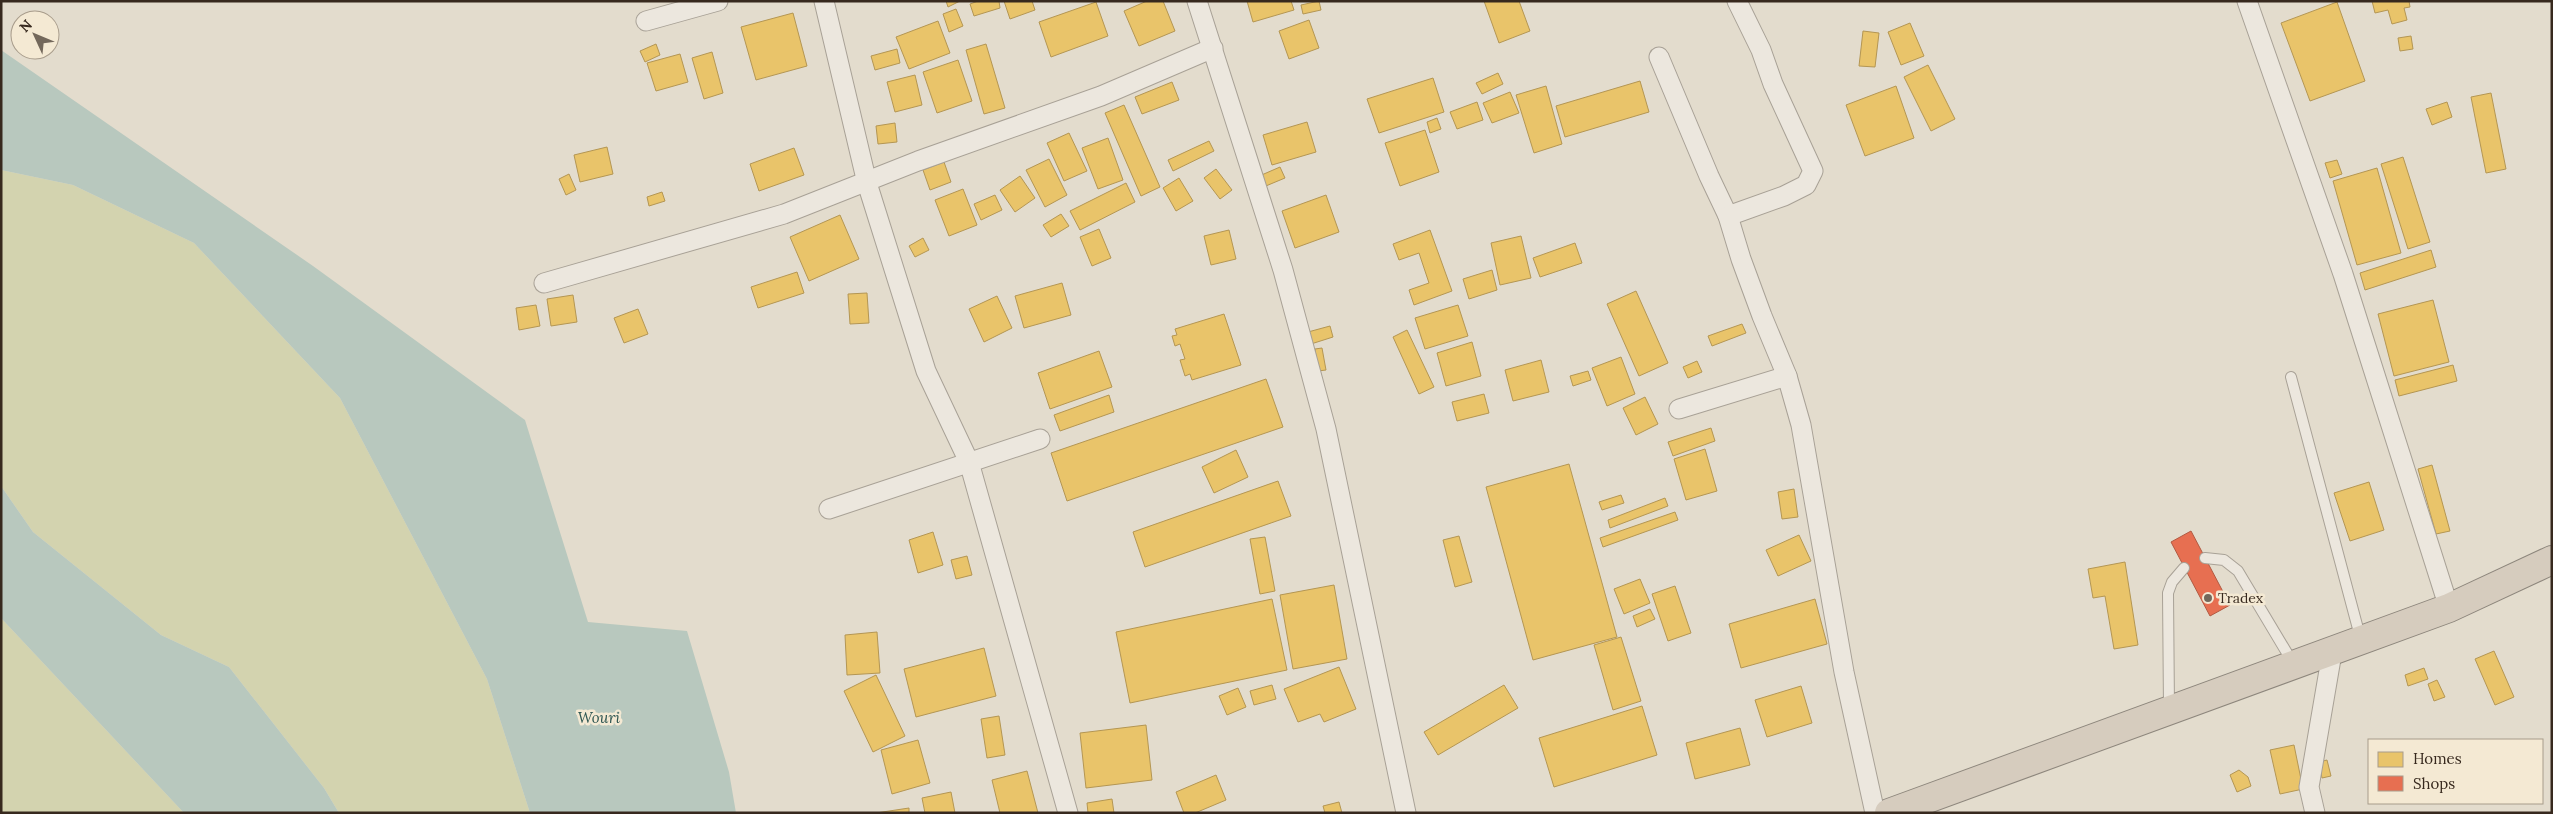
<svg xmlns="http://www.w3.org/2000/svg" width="2553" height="814" font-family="Lora,serif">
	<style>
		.green { fill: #d3d3af }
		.water { fill: #b8c8be }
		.homes { fill: #e9c46a; stroke: #b49653 }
		.shops { fill: #e76f51; stroke: #b25a42 }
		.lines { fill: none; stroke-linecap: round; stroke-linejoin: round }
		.lane-casing { stroke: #a8a196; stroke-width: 12 }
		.street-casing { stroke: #a8a196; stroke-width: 21 }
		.highway-casing { stroke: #8e877d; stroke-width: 30 }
		.lane { stroke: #ece7de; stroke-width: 10 }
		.street { stroke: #ece7de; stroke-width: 19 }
		.highway { stroke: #d6ccbe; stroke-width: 28 }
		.poi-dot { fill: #73685b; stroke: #f4e9d3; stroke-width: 2 }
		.labels { text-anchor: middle; stroke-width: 5; stroke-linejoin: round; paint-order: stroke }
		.poi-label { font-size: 14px; fill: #37291e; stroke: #f4e9d3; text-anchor: start }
		.water-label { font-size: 15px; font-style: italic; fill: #2e5652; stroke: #f4e9d3 }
	</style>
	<rect width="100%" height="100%" fill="#e3dccd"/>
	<!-- green -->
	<g class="green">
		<polygon points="1,170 73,185 194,243 340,398 487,679 530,813 339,813 324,788 229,667 161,635 33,532 1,486"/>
		<polygon points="1,618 184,813 1,813"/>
	</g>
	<!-- water -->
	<g class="water">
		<polygon points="1,50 313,266 525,420 588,622 687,631 729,772 736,813 530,813 487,679 340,398 194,243 73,185 1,170"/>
		<polygon points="1,486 33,532 161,635 229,667 324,788 339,813 184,813 1,618"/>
	</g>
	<!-- homes -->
	<g class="homes">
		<polygon points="946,1 960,1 948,7"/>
		<polygon points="978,1 999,1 1000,8 974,16 970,4"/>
		<polygon points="1004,1 1032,1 1035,10 1010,19"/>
		<polygon points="1147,1 1163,1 1175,31 1139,46 1124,11"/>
		<polygon points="1247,1 1291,1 1294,10 1253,22"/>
		<polygon points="1319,1 1321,10 1303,14 1301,5"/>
		<polygon points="1484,1 1519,1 1530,31 1499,43"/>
		<polygon points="2372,1 2409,1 2410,7 2404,8 2407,20 2392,24 2388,10 2375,13"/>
		<polygon points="1096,2 1108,36 1051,57 1039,22"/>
		<polygon points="2337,2 2365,81 2310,101 2281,23"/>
		<polygon points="956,9 963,26 949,32 943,14"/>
		<polygon points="793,13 807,66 756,80 741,27"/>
		<polygon points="1309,20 1319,48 1289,59 1279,31"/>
		<polygon points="938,21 950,53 909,69 896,37"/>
		<polygon points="1910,23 1924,56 1901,65 1888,32"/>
		<polygon points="1863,31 1879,33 1875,67 1859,66"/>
		<polygon points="2411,36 2413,49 2400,51 2398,38"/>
		<polygon points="656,44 660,55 645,62 640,51"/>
		<polygon points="986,44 1005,108 984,114 966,50"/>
		<polygon points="897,49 900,63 875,70 871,56"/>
		<polygon points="712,52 723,93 704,99 692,58"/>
		<polygon points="680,54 688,82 656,91 647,63"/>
		<polygon points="958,60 972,101 937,113 923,72"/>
		<polygon points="1928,65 1955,119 1931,131 1904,77"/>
		<polygon points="1498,73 1503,84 1482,94 1476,83"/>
		<polygon points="915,75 922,105 895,112 887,82"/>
		<polygon points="1433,78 1444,112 1379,133 1367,99"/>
		<polygon points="1640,81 1649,112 1565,137 1556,106"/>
		<polygon points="1172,82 1179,100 1142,114 1135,97"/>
		<polygon points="1546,86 1562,144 1534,153 1516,95"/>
		<polygon points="1896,86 1914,138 1865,156 1846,105"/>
		<polygon points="1510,92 1519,113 1492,123 1483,103"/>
		<polygon points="2491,93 2506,169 2486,173 2471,97"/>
		<polygon points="1477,102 1483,120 1457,129 1450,112"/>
		<polygon points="2447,102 2452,117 2432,125 2426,109"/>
		<polygon points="1124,105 1160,187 1141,196 1105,113"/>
		<polygon points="1437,118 1441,129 1430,133 1427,122"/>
		<polygon points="1307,122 1316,152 1272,165 1263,135"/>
		<polygon points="895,123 897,142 878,144 876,126"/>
		<polygon points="1425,130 1439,172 1400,186 1385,143"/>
		<polygon points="1069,133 1087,171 1064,181 1047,143"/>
		<polygon points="1108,138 1123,180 1098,189 1082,148"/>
		<polygon points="1209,141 1214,151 1173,171 1168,160"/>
		<polygon points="607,147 613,174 580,182 574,155"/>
		<polygon points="794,148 804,175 759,191 750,164"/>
		<polygon points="2403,157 2430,242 2408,249 2381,164"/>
		<polygon points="1049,159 1067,195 1045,207 1026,170"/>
		<polygon points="2337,160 2342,174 2330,178 2325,163"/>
		<polygon points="944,162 951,182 930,190 923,170"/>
		<polygon points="1280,167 1285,178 1261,188 1257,177"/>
		<polygon points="2377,168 2401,253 2357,265 2333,181"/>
		<polygon points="1216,169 1232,190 1220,199 1204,178"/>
		<polygon points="569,174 576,190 566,195 559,179"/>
		<polygon points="1020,176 1035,198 1015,212 1000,190"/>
		<polygon points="1179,178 1193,201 1176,211 1163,188"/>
		<polygon points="1126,183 1135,202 1080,230 1070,211"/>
		<polygon points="963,189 977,225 949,236 935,200"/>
		<polygon points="662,192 665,201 649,206 647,197"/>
		<polygon points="995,195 1002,210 981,220 974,204"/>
		<polygon points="1326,195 1339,232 1295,248 1282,211"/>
		<polygon points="1061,214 1069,226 1051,237 1043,225"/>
		<polygon points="840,215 859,259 809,281 790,237"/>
		<polygon points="1099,229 1111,258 1092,266 1080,237"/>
		<polygon points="1229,230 1236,259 1211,265 1204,236"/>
		<polygon points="1430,230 1452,291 1414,305 1409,290 1429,283 1419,253 1399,260 1393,244"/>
		<polygon points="1521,236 1531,278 1500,285 1491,243"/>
		<polygon points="923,238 929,250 915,257 909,246"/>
		<polygon points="1575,243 1582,263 1540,277 1533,258"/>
		<polygon points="2431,250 2436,267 2365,290 2360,273"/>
		<polygon points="1492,270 1497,290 1469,299 1463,279"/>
		<polygon points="797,272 804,293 758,308 751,287"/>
		<polygon points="1062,283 1071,315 1024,328 1015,296"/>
		<polygon points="1636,291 1668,363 1639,376 1607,304"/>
		<polygon points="867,293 869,323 850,324 848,294"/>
		<polygon points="573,295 577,322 551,326 547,299"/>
		<polygon points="997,296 1012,328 984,342 969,309"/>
		<polygon points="2433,300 2449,362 2394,376 2378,314"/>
		<polygon points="536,305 540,326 519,330 516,308"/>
		<polygon points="1458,305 1468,336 1425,349 1415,318"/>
		<polygon points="638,309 648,334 624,343 614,318"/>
		<polygon points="1224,314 1241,365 1192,380 1190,374 1185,376 1180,360 1185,359 1180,344 1175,346 1172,336 1177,335 1175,329"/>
		<polygon points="1742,324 1746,333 1712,346 1708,336"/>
		<polygon points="1330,326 1333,337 1311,344 1308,332"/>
		<polygon points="1407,330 1434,387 1419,394 1393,337"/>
		<polygon points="1472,342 1481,376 1446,386 1437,353"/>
		<polygon points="1322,348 1326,370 1318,371 1315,349"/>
		<polygon points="1099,351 1112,387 1050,409 1038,373"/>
		<polygon points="1621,357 1635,394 1607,406 1592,368"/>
		<polygon points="1541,360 1549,392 1513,401 1505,370"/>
		<polygon points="1697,361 1702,372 1688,378 1683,367"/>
		<polygon points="2453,365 2457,381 2399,396 2395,380"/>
		<polygon points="1588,371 1591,380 1573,386 1570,376"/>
		<polygon points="1266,379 1283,427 1067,501 1051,453"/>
		<polygon points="1484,394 1489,413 1457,421 1452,402"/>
		<polygon points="1109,395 1114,412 1060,431 1054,415"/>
		<polygon points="1645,397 1658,424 1636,435 1623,408"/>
		<polygon points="1711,428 1715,441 1673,456 1668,442"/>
		<polygon points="1705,449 1717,491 1686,500 1674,459"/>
		<polygon points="1236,450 1248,477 1214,493 1202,467"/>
		<polygon points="1569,464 1617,637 1533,660 1486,487"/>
		<polygon points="2432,465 2450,531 2436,534 2418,469"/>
		<polygon points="1278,481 1291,516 1145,567 1133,532"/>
		<polygon points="2369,482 2384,530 2350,541 2334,493"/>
		<polygon points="1794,489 1798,517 1782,519 1778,492"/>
		<polygon points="1621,495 1624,503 1602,510 1599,502"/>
		<polygon points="1665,498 1668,506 1610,528 1608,520"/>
		<polygon points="1675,512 1678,520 1603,547 1600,538"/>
		<polygon points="933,532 943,565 918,573 909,540"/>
		<polygon points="1799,535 1811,561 1778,576 1766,550"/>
		<polygon points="1459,536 1472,582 1455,587 1443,540"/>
		<polygon points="1265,537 1275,591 1260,594 1250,539"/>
		<polygon points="967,556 972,575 956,579 951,560"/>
		<polygon points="2125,562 2138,645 2114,649 2105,596 2093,598 2088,569"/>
		<polygon points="1640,579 1650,603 1624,614 1614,589"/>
		<polygon points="1334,585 1347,659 1293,669 1280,595"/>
		<polygon points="1675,586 1691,633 1668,641 1652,594"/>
		<polygon points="1272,599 1287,670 1130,703 1116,632"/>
		<polygon points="1815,599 1827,644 1741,668 1729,624"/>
		<polygon points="1650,609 1655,619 1637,627 1633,616"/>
		<polygon points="877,632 880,673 847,675 845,635"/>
		<polygon points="1621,637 1641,701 1613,710 1594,645"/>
		<polygon points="984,648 996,696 916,717 904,669"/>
		<polygon points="2494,651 2514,697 2495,705 2475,659"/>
		<polygon points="1339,667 1356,709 1324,722 1320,714 1298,722 1284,689"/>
		<polygon points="2424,668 2428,679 2408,686 2405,675"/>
		<polygon points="876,675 905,736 873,752 844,691"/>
		<polygon points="2437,680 2445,697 2434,701 2428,684"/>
		<polygon points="1272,685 1276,699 1254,705 1250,691"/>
		<polygon points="1504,685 1518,708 1438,755 1424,732"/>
		<polygon points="1801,686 1812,723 1767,737 1755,700"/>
		<polygon points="1238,688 1246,707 1227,715 1219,696"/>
		<polygon points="1642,706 1657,755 1554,787 1539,738"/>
		<polygon points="999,716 1005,755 987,758 981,719"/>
		<polygon points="1146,725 1152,780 1086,788 1080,733"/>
		<polygon points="1740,728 1750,765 1695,779 1686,743"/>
		<polygon points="918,740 930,783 892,794 881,750"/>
		<polygon points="2294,745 2303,789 2280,794 2270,750"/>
		<polygon points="2327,760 2331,776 2322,778 2319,762"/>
		<polygon points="2239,770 2248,777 2251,786 2237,792 2230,775"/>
		<polygon points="1027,771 1038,813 1000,813 992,780"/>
		<polygon points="1216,775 1226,800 1195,813 1184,813 1176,792"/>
		<polygon points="951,792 955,813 925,813 922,798"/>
		<polygon points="1112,799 1114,813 1088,813 1087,803"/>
		<polygon points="1339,802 1342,813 1325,813 1323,806"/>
		<polygon points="909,808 909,813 876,813"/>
	</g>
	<!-- shops -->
	<polygon class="shops" points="2191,531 2230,605 2210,616 2171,542"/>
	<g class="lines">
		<!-- lane casing -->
		<g class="lane-casing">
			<g id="lane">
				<polyline points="2291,377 2361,640"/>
				<polyline points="2205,558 2224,560 2238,571 2293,663"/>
				<polyline points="2169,708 2168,593 2172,582 2184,568"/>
			</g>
		</g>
		<!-- street casing -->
		<g class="street-casing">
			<g id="street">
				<polyline points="824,1 867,183 926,371 969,462 1068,813"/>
				<polyline points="1197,1 1283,270 1326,429 1406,813"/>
				<polyline points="2247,1 2343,274 2449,608"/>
				<polyline points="646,21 718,1"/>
				<polyline points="1659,57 1709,176 1728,216 1741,259 1762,316 1787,376 1801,425 1844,672 1875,813"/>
				<polyline points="1728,216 1784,196 1806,185 1813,171 1773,84 1761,50 1737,1"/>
				<polyline points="544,283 784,214 918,161 1101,96 1213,48"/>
				<polyline points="1679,409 1787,376"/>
				<polyline points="829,509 1040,439"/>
				<polyline points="2315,813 2309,787 2332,653"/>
			</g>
		</g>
		<!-- highway casing -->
		<g class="highway-casing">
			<polyline id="highway" points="1889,813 2449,608 2552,560"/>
		</g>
		<!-- lane -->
		<use href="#lane" class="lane"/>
		<!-- street -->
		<use href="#street" class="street"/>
		<!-- highway -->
		<use href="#highway" class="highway"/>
	</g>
	<!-- markers -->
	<circle class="poi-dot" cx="2208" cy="598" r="5"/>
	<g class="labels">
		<!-- poi labels -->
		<g class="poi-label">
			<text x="2218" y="603">Tradex</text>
		</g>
		<!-- water labels -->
		<g class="water-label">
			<text x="599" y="723">Wouri</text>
		</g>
	</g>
	<!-- border -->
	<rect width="2553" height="814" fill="none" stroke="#37291e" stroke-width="5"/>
	<!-- legend -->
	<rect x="2368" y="739" width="175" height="65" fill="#f4e9d3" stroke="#a89c8b"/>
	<rect x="2378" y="752" width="25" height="15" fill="#e9c46a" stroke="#a89c8b"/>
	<text x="2413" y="764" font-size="15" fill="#37291e">Homes</text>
	<rect x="2378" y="776" width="25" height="15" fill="#e76f51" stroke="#a89c8b"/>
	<text x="2413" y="789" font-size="15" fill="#37291e">Shops</text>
	<!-- north arrow -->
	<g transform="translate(35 35) rotate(314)"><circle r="24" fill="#f4e9d3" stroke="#a89c8b"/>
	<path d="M0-4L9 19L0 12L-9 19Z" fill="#73685b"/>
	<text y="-8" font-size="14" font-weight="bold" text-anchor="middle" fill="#37291e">N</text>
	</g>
</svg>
